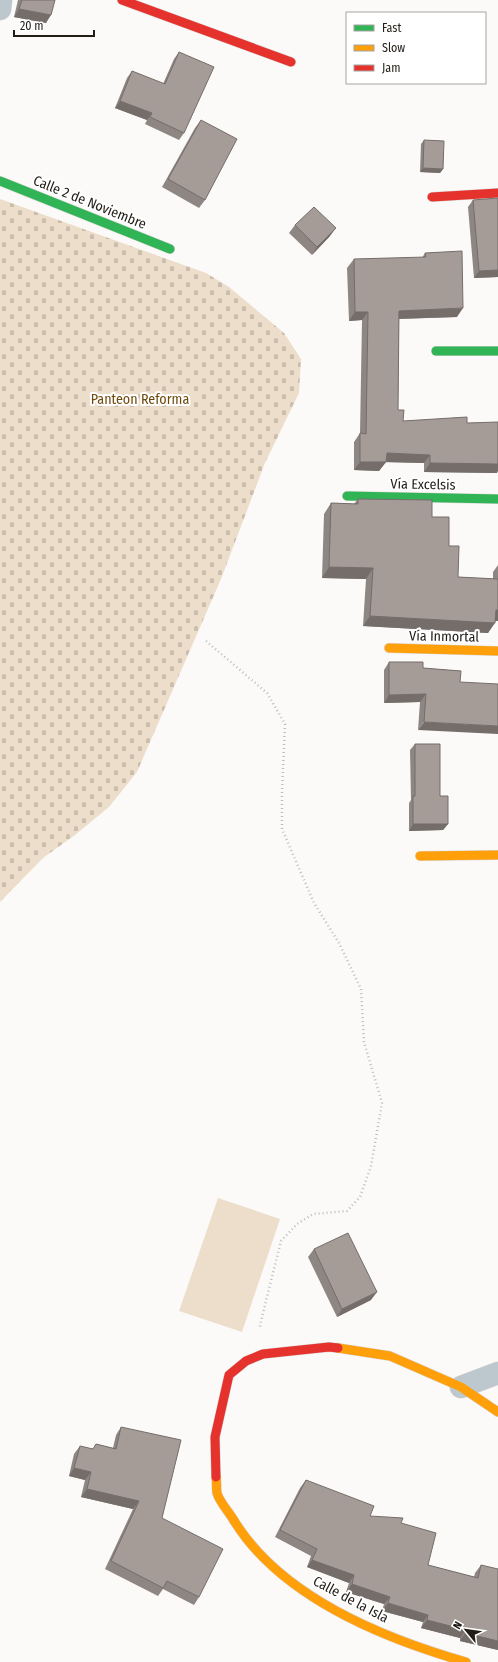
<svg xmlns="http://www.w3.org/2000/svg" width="498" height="1662" font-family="'Fira Sans Condensed',sans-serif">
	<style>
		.cemetery { fill: url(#cemetery-stones) }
		.park { fill: #eddecb }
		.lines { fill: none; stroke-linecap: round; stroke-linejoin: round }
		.street-casing { stroke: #d8d6d5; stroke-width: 23 }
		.fast-casing { stroke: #d8d6d5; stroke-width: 10 }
		.slow-casing { stroke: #d8d6d5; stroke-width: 10 }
		.jam-casing { stroke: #d8d6d5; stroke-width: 10 }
		.path { stroke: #babec1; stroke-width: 2.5; stroke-dasharray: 1 3; stroke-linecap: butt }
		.street { stroke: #bcc7ce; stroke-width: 22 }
		.fast { stroke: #30b455; stroke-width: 9 }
		.slow { stroke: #ff9f0a; stroke-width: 9 }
		.jam { stroke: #e5322d; stroke-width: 9 }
		.wall { fill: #8e8683 }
		.shaded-wall { fill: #746d6a }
		.building { fill: #a59c98; stroke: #746d6a }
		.labels { text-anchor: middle; stroke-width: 4; stroke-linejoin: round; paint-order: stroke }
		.street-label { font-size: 14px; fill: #211c15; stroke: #fff }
		.park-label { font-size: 14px; fill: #704a0c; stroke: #fff }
	</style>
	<defs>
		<pattern id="cemetery-stones" width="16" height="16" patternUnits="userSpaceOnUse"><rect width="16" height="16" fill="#eddecb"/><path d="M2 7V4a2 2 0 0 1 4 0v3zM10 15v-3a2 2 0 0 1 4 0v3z" fill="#cbbead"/></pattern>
	</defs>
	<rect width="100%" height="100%" fill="#fcfaf8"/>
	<!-- cemetery -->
	<polygon class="cemetery" points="0,199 206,273 229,287 284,333 301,359 299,393 265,463 221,579 137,772 109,807 75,835 43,858 0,902"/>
	<!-- park -->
	<polygon class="park" points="218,1198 280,1219 242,1332 179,1311"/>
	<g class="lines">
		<!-- street casing -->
		<g class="street-casing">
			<g id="street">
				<polyline points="0,9 1,0"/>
				<polyline points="461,1387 498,1373"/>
			</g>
		</g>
		<!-- fast casing -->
		<g class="fast-casing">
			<g id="fast">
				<polyline points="0,181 170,249"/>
				<polyline points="436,351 498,351"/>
				<polyline points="347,496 498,499"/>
			</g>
		</g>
		<!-- slow casing -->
		<g class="slow-casing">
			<g id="slow">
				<polyline points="389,648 498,651"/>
				<polyline points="420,856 498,855"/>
				<polyline points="338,1348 390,1356 461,1387 498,1412"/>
				<path d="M216,1477C217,1482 216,1488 217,1493C219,1501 228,1511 233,1519C280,1597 382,1638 466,1662"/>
			</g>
		</g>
		<!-- jam casing -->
		<g class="jam-casing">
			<g id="jam">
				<polyline points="122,0 291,62"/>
				<polyline points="432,197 498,193"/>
				<polyline points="216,1477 215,1437 229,1375 246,1361 263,1354 329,1347 338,1348"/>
			</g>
		</g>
		<!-- path -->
		<polyline class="path" points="206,641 267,693 285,724 282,792 282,829 314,903 339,943 361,989 364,1042 382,1103 371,1166 360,1197 347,1211 313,1214 297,1224 281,1241 260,1325 260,1329"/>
		<!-- street -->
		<use href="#street" class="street"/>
		<!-- fast -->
		<use href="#fast" class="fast"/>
		<!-- slow -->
		<use href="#slow" class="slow"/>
		<!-- jam -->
		<use href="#jam" class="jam"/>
	</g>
	<!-- wall -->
	<g class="wall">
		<polygon points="18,0 55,0 46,23 14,17"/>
		<polygon points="179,52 184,133 179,140 145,124 147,120 115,108 127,78 132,71 163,84 174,59"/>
		<polygon points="201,120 205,200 199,208 162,187 195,128"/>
		<polygon points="424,140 443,169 440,173 420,172 421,144"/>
		<polygon points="473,200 498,277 474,278 468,207"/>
		<polygon points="295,225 330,236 312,255 289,233"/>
		<polygon points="425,253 457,317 399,319 398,410 403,421 467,423 497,473 424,472 424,463 386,462 379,471 354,470 354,442 360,433 362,320 349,321 347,268 354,259 422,258"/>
		<polygon points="358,499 432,517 449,546 458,577 493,579 493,572 498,565 498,621 495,621 488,633 363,626 366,579 322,578 324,514 331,503 354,504"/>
		<polygon points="389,662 423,668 461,671 418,730 420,702 384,703 384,670"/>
		<polygon points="415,744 440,796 448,824 443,830 409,831 409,803 411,800 410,750"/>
		<polygon points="314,1249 371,1300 337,1317 308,1257"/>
		<polygon points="121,1427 162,1518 199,1597 194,1605 163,1589 158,1596 105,1569 133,1509 81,1497 85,1480 69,1476 74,1454 80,1446 93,1449 96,1444 113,1448 116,1435"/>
		<polygon points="306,1480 370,1516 401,1523 428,1565 474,1577 475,1573 481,1565 498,1650 460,1641 460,1638 421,1628 423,1622 382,1611 384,1604 346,1592 349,1583 307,1567 311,1556 275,1537 300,1488"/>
	</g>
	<!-- shaded-wall -->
	<g class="shaded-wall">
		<polygon points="19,9 51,15 46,23 14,17"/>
		<polygon points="120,101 152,113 147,120 115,108"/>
		<polygon points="423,168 443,169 440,173 420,172"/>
		<polygon points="336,228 330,236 312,255 317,247"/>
		<polygon points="498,270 498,277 474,278 479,271"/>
		<polygon points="463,308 457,317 393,319 399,311"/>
		<polygon points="355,312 368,312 362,320 349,321"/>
		<polygon points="387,453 430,455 424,463 381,462"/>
		<polygon points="360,462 386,462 379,471 354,470"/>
		<polygon points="430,463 498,464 498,471 497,473 424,472"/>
		<polygon points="329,567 373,568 366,579 322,578"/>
		<polygon points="496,610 498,610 498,621 489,621"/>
		<polygon points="370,616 495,623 488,633 363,626"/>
		<polygon points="426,694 420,702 384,703 389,695"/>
		<polygon points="424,722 498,726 498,734 418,730"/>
		<polygon points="413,824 448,824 443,830 409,831"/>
		<polygon points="377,1292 371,1300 337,1317 342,1309"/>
		<polygon points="74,1468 91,1472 85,1480 69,1476"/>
		<polygon points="87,1489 139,1501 133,1509 81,1497"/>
		<polygon points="312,1560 354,1575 349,1583 307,1567"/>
		<polygon points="352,1584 390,1597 384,1604 346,1592"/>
		<polygon points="388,1603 428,1615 423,1622 382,1611"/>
		<polygon points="427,1620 466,1630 460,1638 421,1628"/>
		<polygon points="465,1633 498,1641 498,1650 460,1641"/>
	</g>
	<!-- building -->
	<g class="building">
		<polygon points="22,0 55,0 51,15 19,9"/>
		<polygon points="179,52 214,67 184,133 150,117 152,113 120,101 132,71 165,84"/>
		<polygon points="201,120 237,139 205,200 168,179"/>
		<polygon points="424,140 444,141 443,169 423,168"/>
		<polygon points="498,198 498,270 479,271 473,200"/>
		<polygon points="314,207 336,228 317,247 295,225"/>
		<polygon points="462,251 463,308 399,311 398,410 404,410 403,421 467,417 467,423 498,422 498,464 430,463 430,455 387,453 386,462 360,462 360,433 366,434 368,312 355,312 354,259 426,257 425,253"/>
		<polygon points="358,499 432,500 432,517 449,517 449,546 459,546 458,577 498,579 498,610 496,610 495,623 370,616 373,568 329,567 331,503 358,504"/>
		<polygon points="389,662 423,662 423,668 461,671 460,682 498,684 498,726 424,722 426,694 389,695"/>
		<polygon points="415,744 440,744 440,796 448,796 448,824 413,824 413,796 415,796"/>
		<polygon points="348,1233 377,1292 342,1309 314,1249"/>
		<polygon points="121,1427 181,1440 162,1518 223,1549 199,1597 167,1581 163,1588 111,1561 139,1501 87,1489 91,1472 74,1468 80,1446 93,1449 96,1444 116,1449"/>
		<polygon points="306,1480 374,1506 370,1516 403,1518 401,1523 436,1533 428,1565 478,1578 481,1565 498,1569 498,1641 465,1633 466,1630 427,1620 428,1615 388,1603 390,1597 352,1584 354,1575 312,1560 317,1549 280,1530"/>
	</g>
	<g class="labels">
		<!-- street labels -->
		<g class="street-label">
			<text transform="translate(90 202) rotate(22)" y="5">Calle 2 de Noviembre</text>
			<text transform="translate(423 484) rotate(1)" y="5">Vía Excelsis</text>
			<text transform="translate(444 636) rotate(1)" y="5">Vía Inmortal</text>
			<text transform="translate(351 1599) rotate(28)" y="5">Calle de la Isla</text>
		</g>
		<!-- park labels -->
		<g class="park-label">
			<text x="140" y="404">Panteon Reforma</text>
		</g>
	</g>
	<!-- legend -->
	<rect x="346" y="12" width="140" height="72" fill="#ffffff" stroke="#a6a4a1"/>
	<rect x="354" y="25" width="20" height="6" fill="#30b455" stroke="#a6a4a1"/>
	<text x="382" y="32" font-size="12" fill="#211c15">Fast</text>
	<rect x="354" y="45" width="20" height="6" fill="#ff9f0a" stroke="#a6a4a1"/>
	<text x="382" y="52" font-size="12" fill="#211c15">Slow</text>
	<rect x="354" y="65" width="20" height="6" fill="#e5322d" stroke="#a6a4a1"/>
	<text x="382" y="72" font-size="12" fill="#211c15">Jam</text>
	<!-- north arrow -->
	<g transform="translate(466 1630) rotate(299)" stroke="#ffffff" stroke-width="3" paint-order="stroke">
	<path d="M0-3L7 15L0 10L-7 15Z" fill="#211c15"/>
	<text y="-6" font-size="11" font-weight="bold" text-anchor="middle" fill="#211c15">N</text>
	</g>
	<!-- scale -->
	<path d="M14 30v6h80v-6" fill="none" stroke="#211c15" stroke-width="2"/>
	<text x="20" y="30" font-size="12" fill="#211c15" stroke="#ffffff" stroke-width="3" paint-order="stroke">20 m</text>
</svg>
